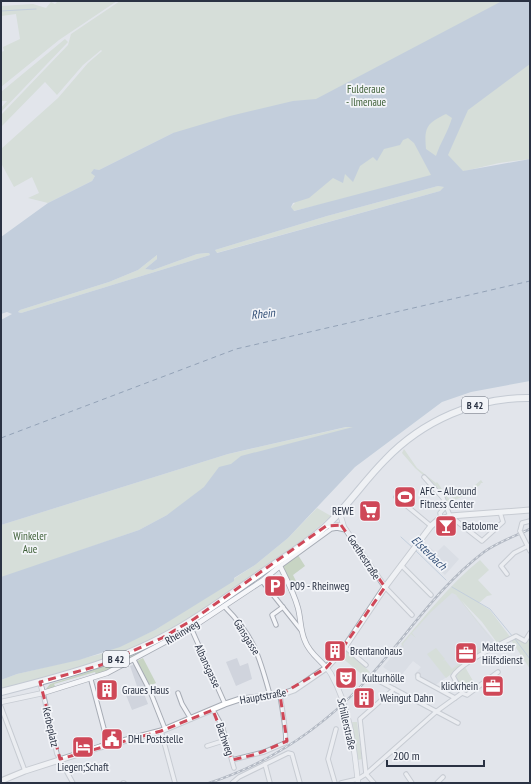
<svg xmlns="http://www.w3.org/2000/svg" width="531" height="784" font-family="'PT Sans Narrow',sans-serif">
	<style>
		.built { fill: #d0d4dd }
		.green { fill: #c7d4c3 }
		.water { fill: #9db2ca; fill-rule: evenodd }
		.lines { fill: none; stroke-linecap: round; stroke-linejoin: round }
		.stream { stroke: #9db2ca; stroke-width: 1 }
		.ferry { stroke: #345077; stroke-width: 1; stroke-dasharray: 5 4; stroke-linecap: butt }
		.minor-casing { stroke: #a7acb5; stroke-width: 5.5 }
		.tertiary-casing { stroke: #a7acb5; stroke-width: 6 }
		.secondary-casing { stroke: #a7acb5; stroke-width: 7 }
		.primary-casing { stroke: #a1a9b6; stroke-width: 8 }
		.minor { stroke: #f5f6f9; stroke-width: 3.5 }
		.tertiary { stroke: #f5f6f9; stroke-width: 4.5 }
		.secondary { stroke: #fff; stroke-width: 5 }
		.primary { stroke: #fff; stroke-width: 6 }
		.rail-casing { stroke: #7b8494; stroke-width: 2.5 }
		.rail { stroke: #f2f4f8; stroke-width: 1; stroke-dasharray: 3; stroke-linecap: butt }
		.minor-bridge-casing { stroke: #a7acb5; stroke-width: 5.5; stroke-linecap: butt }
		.minor-bridge { stroke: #f5f6f9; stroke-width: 3.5 }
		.marked { fill: none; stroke: #cf4858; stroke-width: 3; stroke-dasharray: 8 5; stroke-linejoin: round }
		.labels { text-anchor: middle; stroke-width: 3.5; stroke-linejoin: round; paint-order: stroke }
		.shield { fill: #f2f4f8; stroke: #666c79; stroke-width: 1 }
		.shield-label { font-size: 10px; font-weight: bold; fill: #2a3243 }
		.park-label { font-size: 11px; fill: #3e5f37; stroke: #f2f4f8 }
		.poi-label { font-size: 11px; fill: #2a3243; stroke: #f2f4f8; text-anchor: start }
		.street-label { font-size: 11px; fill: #2a3243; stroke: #f2f4f8 }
		.water-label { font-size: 12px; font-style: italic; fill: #345077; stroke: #f2f4f8 }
	</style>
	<rect width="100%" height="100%" fill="#e2e5eb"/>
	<!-- built -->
	<g class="built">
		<polygon points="423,541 436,553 444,545 459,559 445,575 417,549"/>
		<polygon points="448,590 457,596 497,644 488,647 434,686 414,675 421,667 413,661 399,678 383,667"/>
		<polygon points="237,658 240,666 248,663 252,679 236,686 226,662"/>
		<polygon points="135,664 147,688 144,694 148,704 132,710 126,695 138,689 130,666"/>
	</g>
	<!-- green -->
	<g class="green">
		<polygon points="58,1 117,1 59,40 1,87 1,52 4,51 3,47 20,39 16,14 1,16 1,6 33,4 46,8 51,2 55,4"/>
		<polygon points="120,1 530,1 530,159 499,163 293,211 291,207 295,203 173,133 99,170 94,169 95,176 92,181 48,203 28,198 39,193 32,177 14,187 1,163 1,149 58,98 88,63 102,51 101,50 83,65 57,95 45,82 1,127 1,115 68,45 71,34"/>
		<polygon points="65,39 68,42 1,112 1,108 7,101 1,101 1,92"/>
		<polygon points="438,186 445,187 440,191 216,253 215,250 327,216"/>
		<polygon points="206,253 209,253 210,255 21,313 18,312 20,310 109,282 138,270 157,255 157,259 145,269 153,270 197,254"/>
		<polygon points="356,425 357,427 275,449 167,515 139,530 1,578 1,525 228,454"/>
		<polygon points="404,449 417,468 436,483 437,482 449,499 468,491 481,480 483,483 481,483 480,485 468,494 448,503 441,491 415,468 402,453"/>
		<polygon points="317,508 331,516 307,537 230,591 187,620 149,642 107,660 1,689 1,680 17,674 101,654 155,630 255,565 288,538"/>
		<polygon points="298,555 305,566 293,575 299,587 294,589 282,565"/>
		<path d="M480,560L489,570L478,580L492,595L487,596L479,603L490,610L511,638L498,644L482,622L461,600L494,643L456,595L452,593L431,612L412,633L416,638L411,634L403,644L404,647L401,644C427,614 449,585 480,560Z"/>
		<path d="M221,604L190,628L124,664L97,676L95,672L54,684L55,686L50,690L46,689L50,684C112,666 168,642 221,604Z"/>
		<polygon points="530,635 530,669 511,640 516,638 525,642"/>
		<polygon points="488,642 489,646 446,678 427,654 436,648 445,659 443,661 445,660 452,669"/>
		<polygon points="347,650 370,672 365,677 341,657"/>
		<polygon points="143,658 156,683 149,686 137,661"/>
		<path d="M465,667L476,686L467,693L465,692C460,679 448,680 465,667Z"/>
		<polygon points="352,722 357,722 362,759 358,760"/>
	</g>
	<!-- water -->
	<path class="water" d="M502,1H530V64L468,110L448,155L463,171L530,159V381L471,392L442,402L355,467L288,538L255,565L234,578V581L155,630L120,647L79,660L17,674L1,680V577L139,530L167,515L204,487L219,467L231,464L241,456L353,427H346L228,454L1,525V320L12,314L7,312L1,314V237L48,203L92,181L95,176L91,173L94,169L99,170L173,133L230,116L293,101L316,99ZM446,114L452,118C448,132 440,143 436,156L426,149C424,127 427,123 446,114ZM408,138L414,143L431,175L294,211L291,207L293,203L309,198L333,178L343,183L345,174L353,182L360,166L373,157L377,161L384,149L400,145L403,140ZM438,186L444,187L440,191L217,253L215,250L327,216ZM206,253H209L210,255L21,313L18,312L20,310L109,282L138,270L157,255V259L145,269L153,270L197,254Z"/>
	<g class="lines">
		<!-- stream -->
		<g class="stream">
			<polyline points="1,11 36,9"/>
			<polyline points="401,537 413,548"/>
			<polyline points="415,550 446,580"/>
			<polyline points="452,587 490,609 513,637"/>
			<polyline points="515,639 530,659"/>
		</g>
		<!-- ferry -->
		<polyline class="ferry" points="1,438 236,349 530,281"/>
		<!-- minor casing -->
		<g class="minor-casing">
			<g id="minor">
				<polyline points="424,477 443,498 450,516 482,541 503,522 500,512"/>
				<polyline points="396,497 431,526"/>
				<polyline points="441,518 440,513 447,505"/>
				<polyline points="520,531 522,523 530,521"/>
				<polyline points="523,537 530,551"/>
				<polyline points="401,565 431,595"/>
				<polyline points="280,566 331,529 337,528 346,530"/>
				<polyline points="507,574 501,566 514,553 530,545"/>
				<polyline points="262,581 301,630"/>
				<polyline points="385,587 412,615"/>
				<path d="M224,606C254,636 259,655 270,695"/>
				<polyline points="276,625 272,615 283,607"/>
				<polyline points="191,628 225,704"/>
				<polyline points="345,647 366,665"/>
				<polyline points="134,660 150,691 165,729"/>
				<path d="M498,672L467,695L462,693L453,676C460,663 502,643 516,636L525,641L530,633"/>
				<polyline points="418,675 418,678 455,698"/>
				<polyline points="91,680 108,744"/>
				<polyline points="379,681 458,723"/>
				<polyline points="43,693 57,754 73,783"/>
				<polyline points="178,693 182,704 191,719"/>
				<polyline points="1,707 25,771"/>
				<polyline points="213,710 222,726 234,768"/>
				<polyline points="161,731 175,783"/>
				<polyline points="207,746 226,740"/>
				<path d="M232,760L264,752L285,743C288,738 281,703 280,695"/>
				<polyline points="265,764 270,783"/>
				<polyline points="406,774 412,783"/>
				<polyline points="123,783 124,783"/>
				<polyline points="232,783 239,777 288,753 292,754 300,783"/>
				<polyline points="335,783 328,759 336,729"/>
				<polyline points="341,783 358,779 366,774 437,711 462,693"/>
				<polyline points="374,783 366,774 360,719 394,689"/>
				<polyline points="437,783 443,777"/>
			</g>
		</g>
		<!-- tertiary casing -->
		<g class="tertiary-casing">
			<g id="tertiary">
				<polyline points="342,510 341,517 344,527 385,587"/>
				<polyline points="327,526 341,525"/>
				<polyline points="40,682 43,693"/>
				<path d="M1,702L43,693L107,673L191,628L262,581L280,566C287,580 294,593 298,608C301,619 300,630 305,641C310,655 323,661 331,674C350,708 354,745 358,783"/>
			</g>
		</g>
		<!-- secondary casing -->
		<g class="secondary-casing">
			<polyline id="secondary" points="1,781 25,771 100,747 161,731 225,704 240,699 280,695 294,690 326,668 342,651 385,587 431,526 438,520 450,516 530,510"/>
		</g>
		<!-- primary casing -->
		<g class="primary-casing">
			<path id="primary" d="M1,692C68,675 133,658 192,620C218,604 242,586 267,569C286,556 307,543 325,527C347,507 364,481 385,460C422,421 476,397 530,398"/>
		</g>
		<!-- minor -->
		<use href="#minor" class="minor"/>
		<!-- tertiary -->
		<use href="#tertiary" class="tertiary"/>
		<!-- secondary -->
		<use href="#secondary" class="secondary"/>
		<!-- primary -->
		<use href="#primary" class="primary"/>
		<!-- rail casing -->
		<g class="rail-casing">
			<path id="rail" d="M209,783C267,764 319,730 361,686C403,642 435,589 484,552C498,542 515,536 530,529"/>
		</g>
		<!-- rail -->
		<use href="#rail" class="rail"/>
		<!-- minor-bridge casing -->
		<g class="minor-bridge-casing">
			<polyline id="minor-bridge" points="520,531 523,537"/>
		</g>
		<!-- minor-bridge -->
		<use href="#minor-bridge" class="minor-bridge"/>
	</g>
	<!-- marked area -->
	<path d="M0 0H531V784H0ZM341,525L385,587L337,656L326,668L280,695L287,741L257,754L232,760L213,710L161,731L60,759L40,682L101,665L162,638L194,619L326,526Z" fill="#e2e5eb" fill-opacity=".55" fill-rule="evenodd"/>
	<path class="marked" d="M341,525L385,587L337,656L326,668L280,695L287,741L257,754L232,760L213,710L161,731L60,759L40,682L101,665L162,638L194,619L326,526Z"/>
	<!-- icons -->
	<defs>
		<g id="stadium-square" transform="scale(1.15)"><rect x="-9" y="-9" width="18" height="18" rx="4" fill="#cf4858" stroke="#f2f4f8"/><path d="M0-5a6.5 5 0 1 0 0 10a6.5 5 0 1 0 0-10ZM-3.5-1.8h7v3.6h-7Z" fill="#fff"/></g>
		<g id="supermarket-square" transform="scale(1.15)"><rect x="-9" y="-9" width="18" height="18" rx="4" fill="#cf4858" stroke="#f2f4f8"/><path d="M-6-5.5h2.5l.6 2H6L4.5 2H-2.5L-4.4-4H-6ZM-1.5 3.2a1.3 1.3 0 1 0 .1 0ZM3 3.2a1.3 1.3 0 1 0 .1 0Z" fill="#fff"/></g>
		<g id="bar-square" transform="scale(1.15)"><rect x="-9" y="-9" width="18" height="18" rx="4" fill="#cf4858" stroke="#f2f4f8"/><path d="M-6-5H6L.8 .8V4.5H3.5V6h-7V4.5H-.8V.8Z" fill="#fff"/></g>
		<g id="parking-square" transform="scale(1.15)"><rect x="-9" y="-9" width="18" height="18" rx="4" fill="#cf4858" stroke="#f2f4f8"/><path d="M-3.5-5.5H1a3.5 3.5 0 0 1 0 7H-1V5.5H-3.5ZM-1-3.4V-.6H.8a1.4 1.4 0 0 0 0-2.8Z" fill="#fff"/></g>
		<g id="building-square" transform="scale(1.15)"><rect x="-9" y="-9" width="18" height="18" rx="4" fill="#cf4858" stroke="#f2f4f8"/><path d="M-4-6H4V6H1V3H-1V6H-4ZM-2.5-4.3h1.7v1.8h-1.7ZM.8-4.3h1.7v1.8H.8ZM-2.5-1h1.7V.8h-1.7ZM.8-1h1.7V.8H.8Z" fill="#fff"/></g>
		<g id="office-square" transform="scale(1.15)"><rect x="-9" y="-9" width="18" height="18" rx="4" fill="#cf4858" stroke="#f2f4f8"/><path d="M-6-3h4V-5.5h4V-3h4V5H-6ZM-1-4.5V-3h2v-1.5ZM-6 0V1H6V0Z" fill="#fff"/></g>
		<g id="theatre-square" transform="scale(1.15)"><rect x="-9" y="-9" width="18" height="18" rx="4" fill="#cf4858" stroke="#f2f4f8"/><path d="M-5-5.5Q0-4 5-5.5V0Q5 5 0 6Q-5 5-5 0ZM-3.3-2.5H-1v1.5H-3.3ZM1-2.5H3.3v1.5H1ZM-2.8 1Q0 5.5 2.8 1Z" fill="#fff"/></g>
		<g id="civic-square" transform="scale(1.15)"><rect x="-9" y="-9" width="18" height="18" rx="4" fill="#cf4858" stroke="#f2f4f8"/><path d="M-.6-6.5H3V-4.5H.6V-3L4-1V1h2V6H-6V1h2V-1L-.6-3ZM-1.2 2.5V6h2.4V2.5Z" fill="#fff"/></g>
		<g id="hotel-square" transform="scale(1.15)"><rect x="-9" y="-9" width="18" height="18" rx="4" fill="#cf4858" stroke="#f2f4f8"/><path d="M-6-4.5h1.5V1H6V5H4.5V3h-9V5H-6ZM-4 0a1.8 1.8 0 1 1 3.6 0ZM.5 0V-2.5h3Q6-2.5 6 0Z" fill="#fff"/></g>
	</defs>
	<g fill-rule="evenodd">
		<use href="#stadium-square" x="405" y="497"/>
		<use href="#supermarket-square" x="370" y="511"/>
		<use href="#bar-square" x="446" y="526"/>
		<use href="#parking-square" x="275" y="586"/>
		<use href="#building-square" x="335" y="651"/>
		<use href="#office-square" x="466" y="653"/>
		<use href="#theatre-square" x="346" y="678"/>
		<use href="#office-square" x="493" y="686"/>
		<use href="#building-square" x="107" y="690"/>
		<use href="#building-square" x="364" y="698"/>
		<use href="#civic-square" x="112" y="739"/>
		<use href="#hotel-square" x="83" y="747"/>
	</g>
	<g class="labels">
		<!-- shield labels -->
		<g class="shield">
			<rect x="462" y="397" width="26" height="16" rx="3"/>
			<rect x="103" y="651" width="26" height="16" rx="3"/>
		</g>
		<g class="shield-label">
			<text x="475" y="409">B 42</text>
			<text x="116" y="663">B 42</text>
		</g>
		<!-- park labels -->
		<g class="park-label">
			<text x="366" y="93">Fulderaue<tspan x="366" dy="13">- Ilmenaue</tspan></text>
			<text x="30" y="540">Winkeler<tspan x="30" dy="13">Aue</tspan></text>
		</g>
		<!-- poi labels -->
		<g class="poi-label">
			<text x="420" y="495">AFC – Allround<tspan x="420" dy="13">Fitness Center</tspan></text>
			<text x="354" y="515" text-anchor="end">REWE</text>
			<text x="462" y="530">Batolome</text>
			<text x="290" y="590">P09 - Rheinweg</text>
			<text x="482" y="651">Malteser<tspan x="482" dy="13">Hilfsdienst</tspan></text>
			<text x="350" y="655">Brentanohaus</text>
			<text x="362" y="682">Kulturhölle</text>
			<text x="478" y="690" text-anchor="end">klickrhein</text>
			<text x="122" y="694">Graues Haus</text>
			<text x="380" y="702">Weingut Dahn</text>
			<text x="128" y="743">DHL Poststelle</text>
			<text x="83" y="771" text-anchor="middle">Liegen;Schaft</text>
		</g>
		<!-- street labels -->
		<g class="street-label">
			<text transform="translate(364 557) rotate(57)" y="4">Goethestraße</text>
			<text transform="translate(182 632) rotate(-31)" y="4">Rheinweg</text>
			<text transform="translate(247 637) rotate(58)" y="4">Gänsgasse</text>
			<text transform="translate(208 666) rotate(65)" y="4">Albansgasse</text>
			<text transform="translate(263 696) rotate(-10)" y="4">Hauptstraße</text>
			<text transform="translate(347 724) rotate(77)" y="4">Schillerstraße</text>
			<text transform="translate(51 727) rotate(77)" y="4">Kerbeplatz</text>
			<text transform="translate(225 739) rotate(71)" y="4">Bachweg</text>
		</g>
		<!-- water labels -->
		<g class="water-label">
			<text transform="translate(263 314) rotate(-6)" y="4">Rhein</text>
			<text transform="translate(429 553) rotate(44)" y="4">Elsterbach</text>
		</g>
	</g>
	<!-- border -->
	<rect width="531" height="784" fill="none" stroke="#2a3243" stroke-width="4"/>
	<!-- scale -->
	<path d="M387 760v6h97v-6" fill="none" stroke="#2a3243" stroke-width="2"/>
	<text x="393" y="760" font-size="12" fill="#2a3243" stroke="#f2f4f8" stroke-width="3" paint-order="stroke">200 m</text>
</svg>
